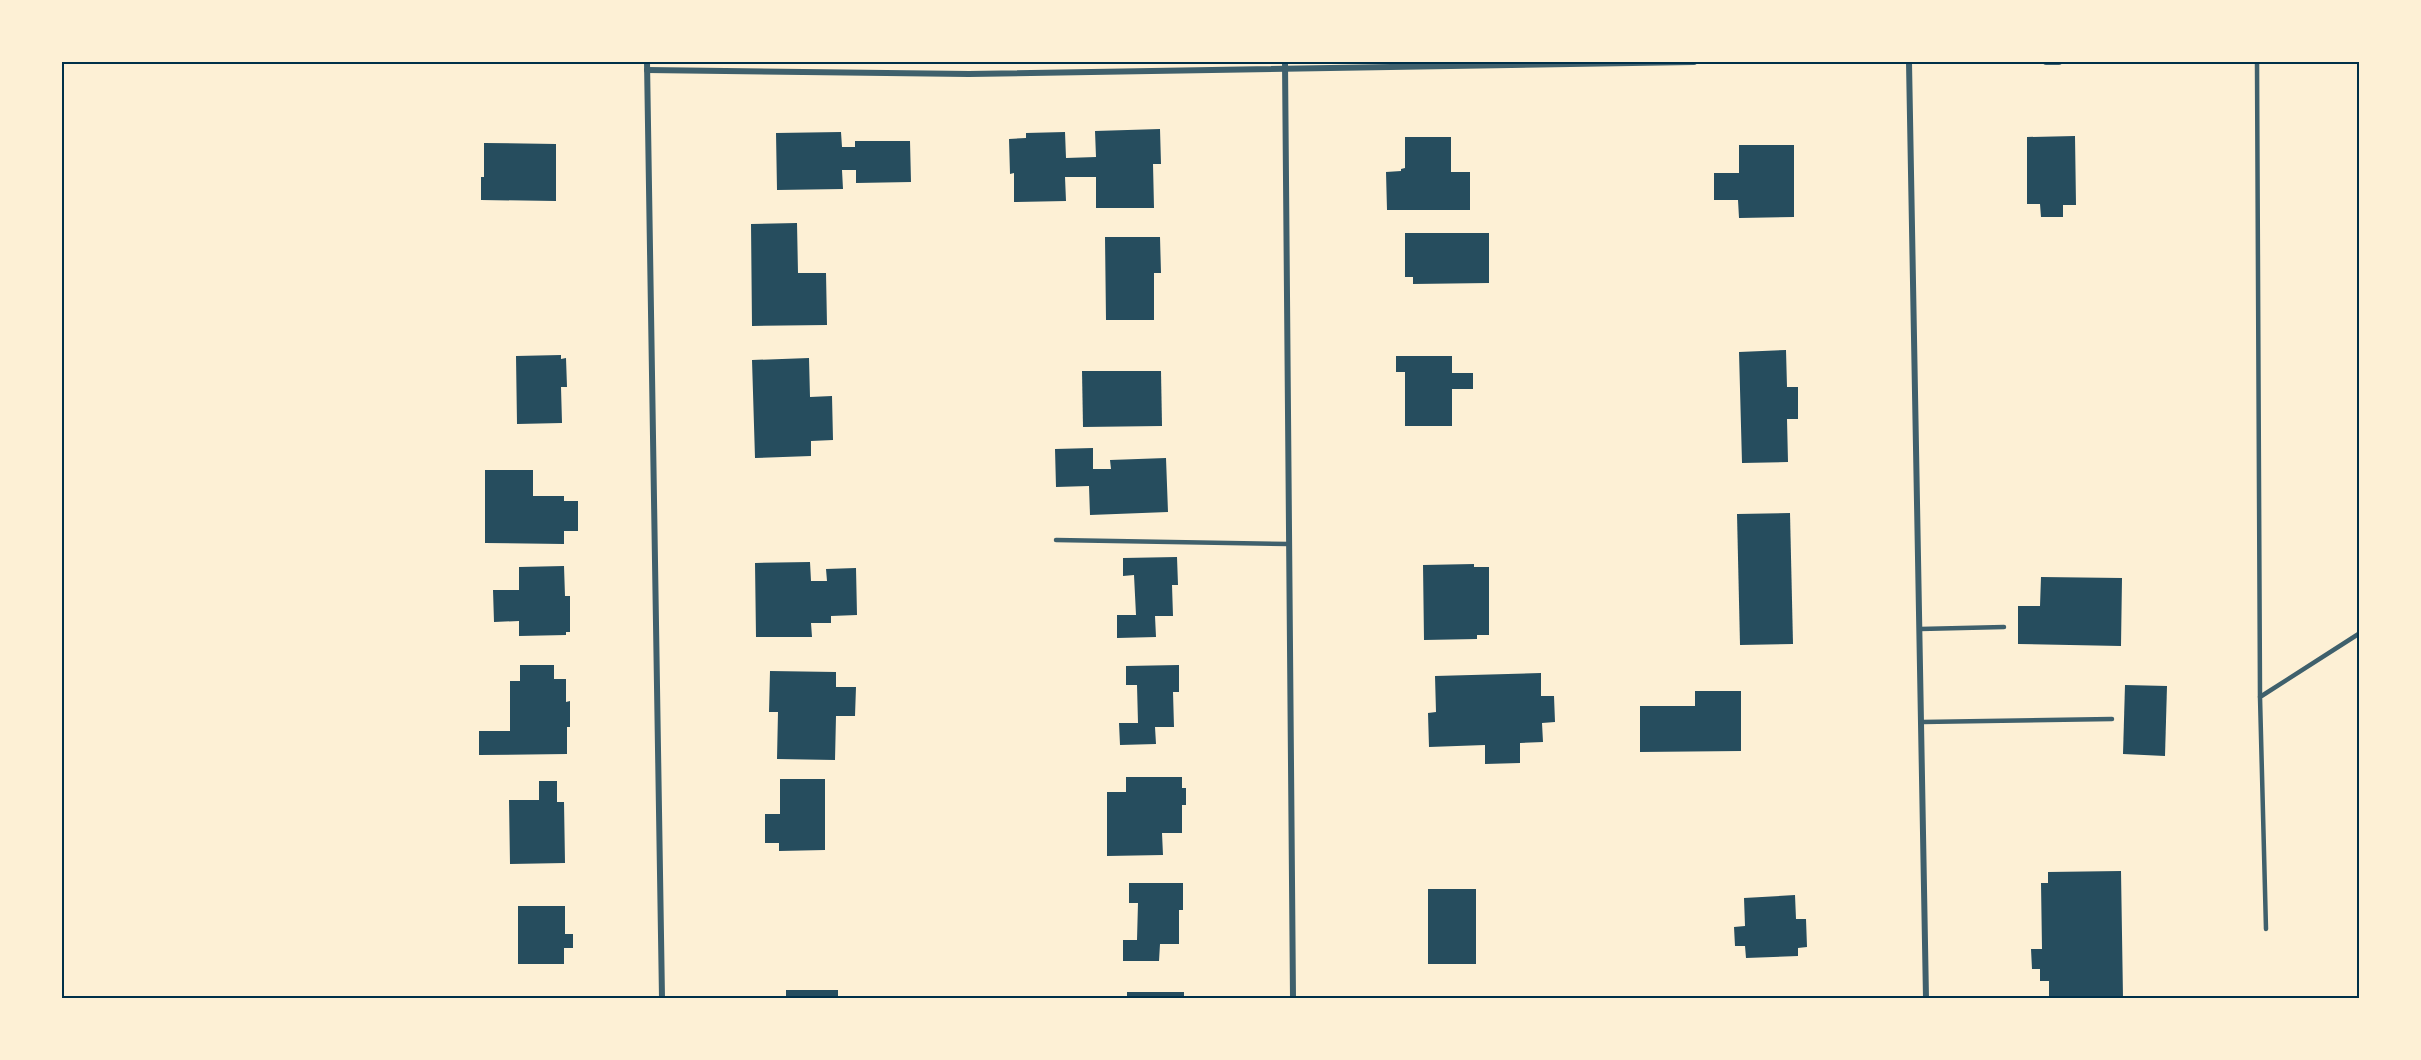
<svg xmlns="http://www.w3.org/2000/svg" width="2421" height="1060" font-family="'PT Serif',serif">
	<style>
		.building { fill: #264d5e }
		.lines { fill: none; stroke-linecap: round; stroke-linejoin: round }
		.service { stroke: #3f606c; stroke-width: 4.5 }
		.minor { stroke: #3f606c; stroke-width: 6 }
		.neatline { fill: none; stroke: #003049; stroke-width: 2 }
	</style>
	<rect width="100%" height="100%" fill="#fdf0d5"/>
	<!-- building -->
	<g class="building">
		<polygon points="1160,129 1161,164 1153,164 1154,208 1096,208 1096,177 1065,177 1066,201 1014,202 1014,173 1010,174 1009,139 1026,138 1026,133 1065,132 1066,158 1096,157 1095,131"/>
		<polygon points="841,132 842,147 855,147 855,141 910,141 911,182 856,183 856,170 842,170 843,189 777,190 776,133"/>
		<polygon points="2075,136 2076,205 2063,205 2063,217 2041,217 2040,204 2027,204 2027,137"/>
		<polygon points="1405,137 1451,137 1451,172 1470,172 1470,210 1387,210 1386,172 1401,171 1401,169 1405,168"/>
		<polygon points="484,143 556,144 556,201 481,200 481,177 484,177"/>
		<polygon points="1739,145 1794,145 1794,217 1739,218 1738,200 1714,200 1714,173 1739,173"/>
		<polygon points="797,223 798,273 826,273 827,325 752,326 751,224"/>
		<polygon points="1405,233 1489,233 1489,283 1413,284 1413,277 1405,277"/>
		<polygon points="1105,237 1160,237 1161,273 1154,273 1154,320 1106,320"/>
		<polygon points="1786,350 1787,387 1798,387 1798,419 1787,419 1788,462 1742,463 1739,352"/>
		<polygon points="561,355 561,359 566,358 567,387 561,387 562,423 517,424 516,356"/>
		<polygon points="1396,356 1452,356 1452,373 1473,373 1473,389 1452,389 1452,426 1405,426 1405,372 1396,372"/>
		<polygon points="809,358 810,397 832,396 833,440 811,441 811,456 755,458 752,360"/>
		<polygon points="1082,371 1161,371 1162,426 1083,427"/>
		<polygon points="1093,448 1093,469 1111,469 1110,460 1166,458 1168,512 1090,515 1089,486 1056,487 1055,449"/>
		<polygon points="485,470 533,470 533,496 564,496 564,501 578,501 578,531 564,531 564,544 485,543"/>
		<polygon points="1790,513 1793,644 1740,645 1737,514"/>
		<polygon points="1177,557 1178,585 1172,585 1173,616 1155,616 1156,637 1117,638 1117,615 1136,615 1134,575 1123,576 1123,558"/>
		<polygon points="810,562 811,581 827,581 826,569 856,568 857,615 831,616 831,623 811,623 812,637 756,637 755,563"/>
		<polygon points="1474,564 1474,567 1489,567 1489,635 1477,635 1477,639 1424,640 1423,565"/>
		<polygon points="564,566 565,596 570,596 570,632 566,632 566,635 519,636 519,621 494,622 493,590 519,590 519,567"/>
		<polygon points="2041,577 2122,578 2121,646 2018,644 2018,606 2040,606"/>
		<polygon points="520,665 554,665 554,679 566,679 566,702 570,701 570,727 567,727 567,754 479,755 479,731 510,731 510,681 520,681"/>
		<polygon points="1179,665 1179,692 1173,692 1174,727 1155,727 1156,744 1120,745 1119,723 1138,723 1137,685 1126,685 1126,666"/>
		<polygon points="770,671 836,672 836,687 856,687 855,716 836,716 835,760 777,759 778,712 769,712"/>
		<polygon points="1541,673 1541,696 1554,696 1555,722 1542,723 1543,742 1520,743 1520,763 1485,764 1485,745 1429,747 1428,713 1436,712 1435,676"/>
		<polygon points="2125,685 2167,686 2165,756 2123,754"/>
		<polygon points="1695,691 1741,691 1741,751 1640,752 1640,706 1695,706"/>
		<polygon points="1126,777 1182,777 1182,788 1186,788 1186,805 1182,805 1182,833 1162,833 1163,855 1107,856 1107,792 1126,792"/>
		<polygon points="780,779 825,779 825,850 779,851 779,843 765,843 765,814 780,814"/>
		<polygon points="539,781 557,781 557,802 564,802 565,863 510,864 509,800 539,800"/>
		<polygon points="2121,871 2123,998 2049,998 2049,981 2040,981 2040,969 2032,969 2031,949 2042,949 2041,883 2048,883 2048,872"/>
		<polygon points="1129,883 1183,883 1183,910 1179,910 1179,944 1160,944 1159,961 1123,961 1123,940 1137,940 1138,903 1129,903"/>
		<rect x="1428" y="889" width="48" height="75"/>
		<polygon points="1795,895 1796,919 1806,919 1807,947 1798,948 1798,956 1746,958 1745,946 1735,946 1734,927 1745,926 1744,898"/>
		<polygon points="518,906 565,906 565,934 573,934 573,948 564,948 564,964 518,964"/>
		<rect x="786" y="990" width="52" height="8"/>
		<rect x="1127" y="992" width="57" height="6"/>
	</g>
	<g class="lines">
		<!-- service -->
		<g class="service">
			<polyline points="2257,62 2260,697"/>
			<polyline points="1056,540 1289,544"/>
			<polyline points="1920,629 2004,627"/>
			<polyline points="1922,722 2112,719"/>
			<polyline points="2266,929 2260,697 2360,633"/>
		</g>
		<!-- minor -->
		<g class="minor">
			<polyline points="647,62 662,998"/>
			<polyline points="1285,62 1293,998"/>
			<polyline points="1909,62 1926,998"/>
			<polyline points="2046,62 2059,62"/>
			<polyline points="647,70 969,74 1694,62"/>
		</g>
	</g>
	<!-- border -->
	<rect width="2421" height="1060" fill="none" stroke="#fdf0d5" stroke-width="126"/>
	<rect x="63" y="63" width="2295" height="934" class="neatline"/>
</svg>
